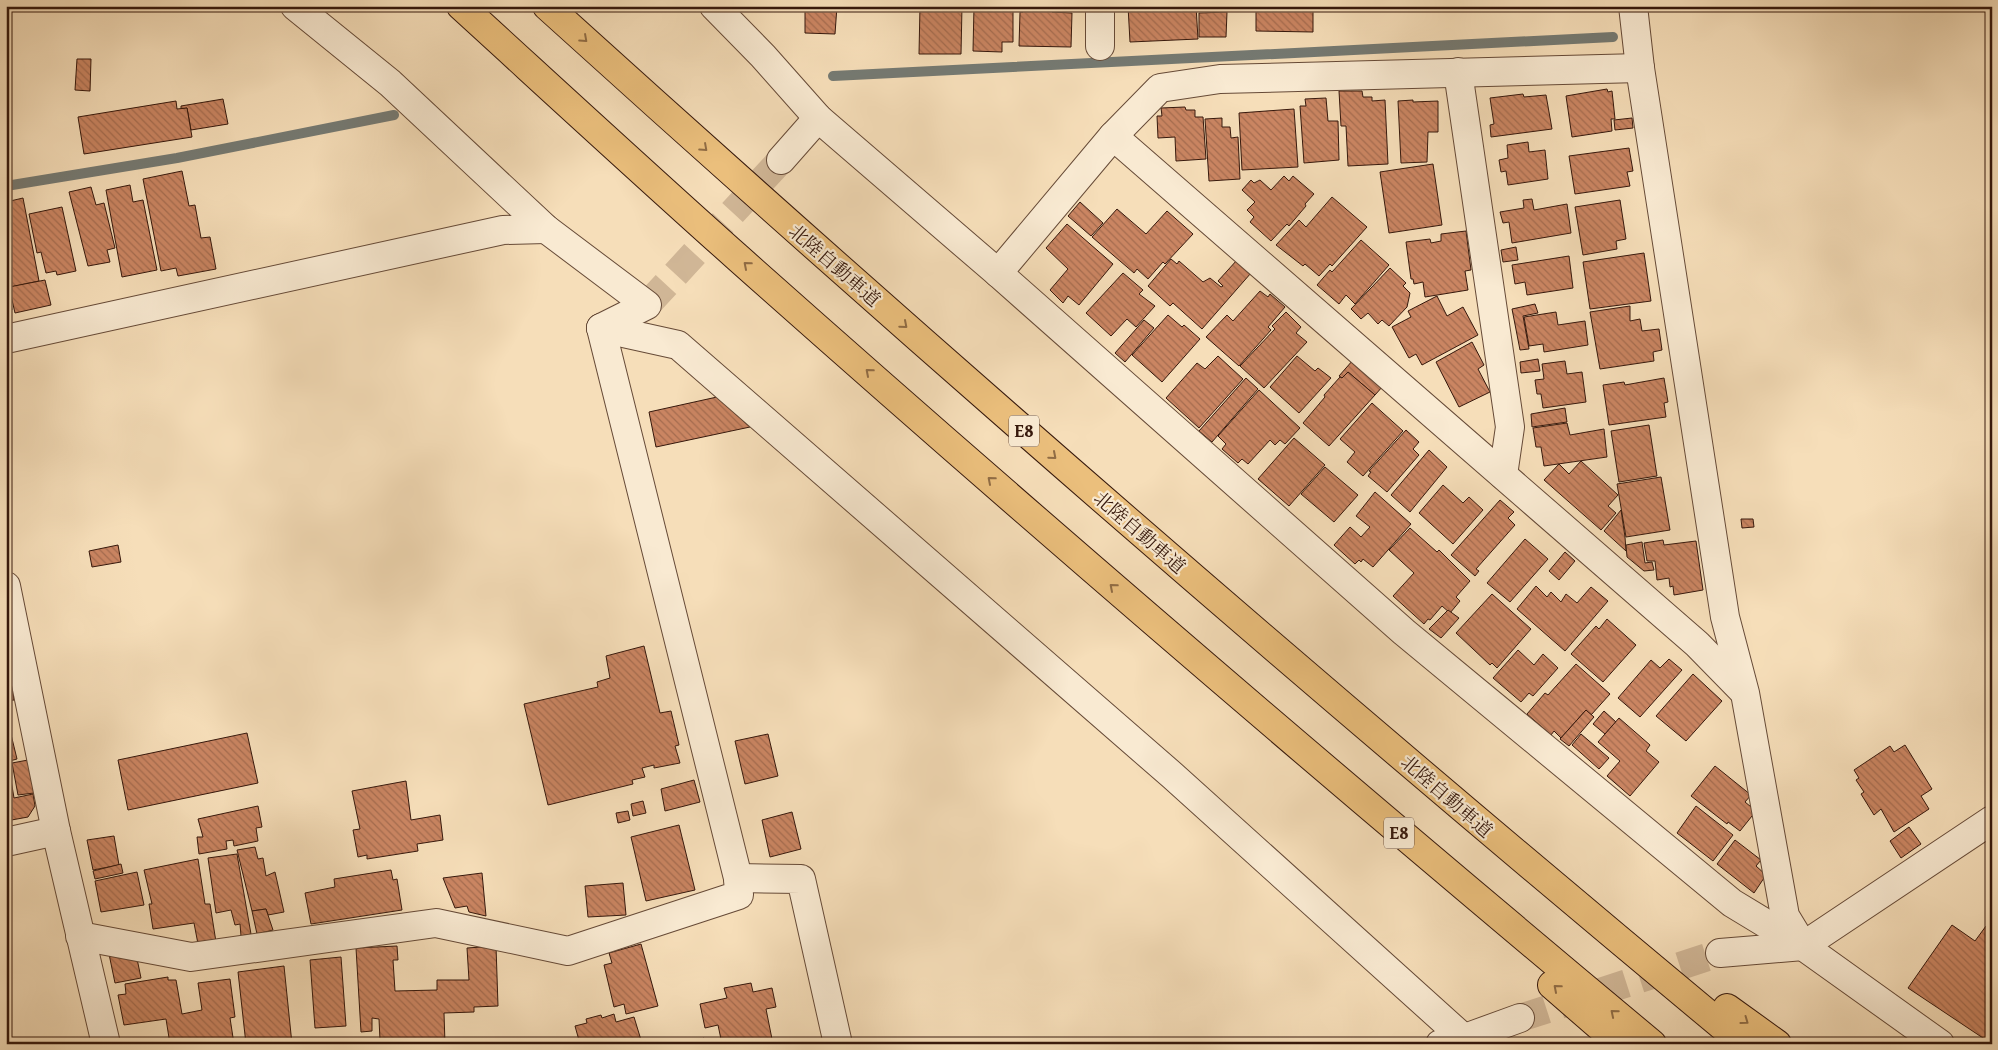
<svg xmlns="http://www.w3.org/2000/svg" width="1998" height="1050" font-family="'Gentium Book Plus','Noto Serif JP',serif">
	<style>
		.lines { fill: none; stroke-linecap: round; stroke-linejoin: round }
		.stream { stroke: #757a73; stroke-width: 10 }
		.building { fill: url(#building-back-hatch); stroke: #36180c }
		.minor-tunnel { stroke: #d0b696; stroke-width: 28; stroke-dasharray: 28 14; stroke-linecap: butt }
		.minor-casing { stroke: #664a37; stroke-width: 30 }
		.tertiary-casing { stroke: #664a37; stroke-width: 30 }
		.motorway-casing { stroke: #36180c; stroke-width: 30 }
		.minor { stroke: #f9ead2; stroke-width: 28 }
		.tertiary { stroke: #f9ead2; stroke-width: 28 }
		.motorway { stroke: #ebbf7c; stroke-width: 28 }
		.oneway { stroke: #906c44 }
		.labels { text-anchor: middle; stroke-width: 4.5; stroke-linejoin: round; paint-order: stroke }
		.shield { fill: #f9ead2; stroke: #705747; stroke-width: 1 }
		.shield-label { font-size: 18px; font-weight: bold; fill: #36180c }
		.street-label { font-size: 19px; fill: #36180c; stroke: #f9ead2 }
	</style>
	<defs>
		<pattern id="building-back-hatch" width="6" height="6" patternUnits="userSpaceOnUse" patternTransform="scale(1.25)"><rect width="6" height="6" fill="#ca8562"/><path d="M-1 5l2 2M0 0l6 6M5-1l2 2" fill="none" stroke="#a56c4f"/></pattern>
	</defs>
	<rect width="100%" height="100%" fill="#f6deb9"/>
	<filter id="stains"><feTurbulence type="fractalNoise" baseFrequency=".004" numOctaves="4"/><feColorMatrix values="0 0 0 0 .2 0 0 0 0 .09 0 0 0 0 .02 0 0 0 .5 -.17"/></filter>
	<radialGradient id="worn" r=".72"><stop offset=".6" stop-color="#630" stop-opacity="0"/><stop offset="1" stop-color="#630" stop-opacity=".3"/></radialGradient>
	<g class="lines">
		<!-- stream -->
		<g class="stream">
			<polyline points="833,76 1613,37"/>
			<polyline points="6,186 177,158 394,115"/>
		</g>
	</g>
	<!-- building -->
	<g class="building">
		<polygon points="805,6 837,6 835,34 805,33"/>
		<polygon points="920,6 962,6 961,54 919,54"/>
		<polygon points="974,6 1013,6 1013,42 1002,42 1002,52 973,51"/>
		<polygon points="1023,6 1051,7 1052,12 1072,13 1071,47 1019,46 1020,12 1023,12"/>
		<polygon points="1128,6 1196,6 1198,39 1130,42"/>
		<polygon points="1256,6 1313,6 1313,32 1256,31"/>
		<polygon points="1227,12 1226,37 1199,37 1199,13"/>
		<polygon points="77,59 91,59 90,91 75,90"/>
		<polygon points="1607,89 1608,92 1612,91 1615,119 1611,119 1612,131 1572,137 1566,96"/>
		<polygon points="1339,91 1362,91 1363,97 1372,97 1372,101 1385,100 1388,164 1348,166 1346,126 1341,126"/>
		<polygon points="1523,94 1524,97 1546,95 1552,129 1491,137 1490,125 1494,124 1490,98"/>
		<polygon points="1326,98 1328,121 1338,121 1339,160 1304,163 1300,106 1306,106 1305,99"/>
		<polygon points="223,99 228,124 191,130 187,108 181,109 181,106"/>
		<polygon points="1413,100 1413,102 1438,101 1438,132 1428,132 1427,162 1401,163 1398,101"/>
		<polygon points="176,101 177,109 187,108 192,137 84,154 78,117"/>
		<polygon points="1185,107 1186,110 1195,110 1195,117 1203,117 1206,159 1176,161 1175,137 1158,138 1157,116 1162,116 1161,108"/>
		<polygon points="1294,109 1298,167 1242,170 1239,113"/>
		<polygon points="1222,118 1222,127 1230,127 1231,138 1238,137 1240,179 1209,181 1205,119"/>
		<polygon points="1632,118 1633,128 1615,130 1614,120"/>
		<polygon points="1528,142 1529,152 1545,150 1548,179 1508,185 1506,171 1501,172 1499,160 1508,158 1507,145"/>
		<polygon points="1629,148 1633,171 1627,172 1630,186 1575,194 1569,156"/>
		<polygon points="1433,164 1442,225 1389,233 1380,172"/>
		<polygon points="182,171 189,206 195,205 201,238 210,237 216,269 178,276 176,268 161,271 143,179"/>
		<polygon points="1284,176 1289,181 1293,176 1314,194 1305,204 1306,206 1289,226 1287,224 1271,241 1250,222 1254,217 1247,210 1255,202 1242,190 1251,180 1254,183 1260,180 1271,190"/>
		<polygon points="130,185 133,202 143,200 157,270 122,277 106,190"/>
		<polygon points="91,187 96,205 104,203 115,248 107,250 110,262 88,266 69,192"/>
		<polygon points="1332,197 1367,227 1332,266 1330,264 1319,276 1305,264 1303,266 1276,245 1299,220 1306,227"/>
		<polygon points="23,198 39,281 11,287 6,263 6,202"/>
		<polygon points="1532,199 1534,210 1567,204 1571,233 1512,243 1509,222 1503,223 1500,212 1524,208 1523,200"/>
		<polygon points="1620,200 1626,239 1616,241 1617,249 1583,255 1575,207"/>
		<polygon points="1080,202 1103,223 1091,236 1068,216"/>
		<polygon points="62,207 76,271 57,275 56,271 46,273 41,252 37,253 29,214"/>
		<polygon points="1117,209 1146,234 1167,211 1193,234 1165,264 1163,262 1148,279 1137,269 1134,273 1092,237"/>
		<polygon points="1067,224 1113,264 1079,305 1068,296 1063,303 1050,290 1068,269 1046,248"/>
		<polygon points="1466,231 1471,270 1465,271 1468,290 1425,297 1423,282 1414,284 1413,279 1411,279 1406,242 1430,239 1431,243 1441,241 1441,234"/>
		<polygon points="1361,240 1389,265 1355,304 1346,295 1339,304 1317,285 1330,270 1332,272"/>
		<polygon points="1516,247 1518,260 1503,262 1501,250"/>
		<polygon points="1644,253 1651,301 1590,309 1583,262"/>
		<polygon points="1569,256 1573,288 1527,295 1525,282 1515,284 1512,265"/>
		<polygon points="1171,259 1177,264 1179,261 1203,282 1210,278 1221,287 1223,286 1218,281 1237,260 1251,273 1202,329 1173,303 1170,306 1148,286"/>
		<polygon points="1390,268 1406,283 1403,286 1410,293 1407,307 1389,326 1382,320 1378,324 1368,313 1361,319 1351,309"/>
		<polygon points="1123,273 1143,290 1139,294 1155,306 1136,327 1127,319 1111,336 1086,313"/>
		<polygon points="6,278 12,310 6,311"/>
		<polygon points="45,280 51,305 15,313 9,287"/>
		<polygon points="1260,291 1268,297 1270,294 1285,307 1268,327 1271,330 1239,366 1206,337 1227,315 1233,321"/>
		<polygon points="1437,296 1447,316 1463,307 1478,335 1422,365 1416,354 1409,358 1392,327 1411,317 1408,311"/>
		<polygon points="1535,304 1538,313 1523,316 1529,349 1520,350 1512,309"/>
		<polygon points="1630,306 1630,321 1640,319 1642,331 1659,329 1662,350 1653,352 1654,361 1600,369 1590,312"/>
		<polygon points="1286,312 1301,327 1296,333 1307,342 1264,388 1240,366 1275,329 1272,326"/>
		<polygon points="1556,312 1558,325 1585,321 1588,345 1544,352 1543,344 1529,346 1524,317"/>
		<polygon points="1168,315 1182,327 1184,325 1200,339 1162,382 1132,355"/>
		<polygon points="1144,320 1154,328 1125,362 1115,353"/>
		<polygon points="1472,342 1484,365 1478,369 1490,392 1459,407 1436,362"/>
		<polygon points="1218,356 1243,379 1199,428 1166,398 1197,363 1205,369"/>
		<polygon points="1297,356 1315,371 1318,368 1331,378 1299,413 1270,387"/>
		<polygon points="1538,359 1540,371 1521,373 1520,362"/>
		<polygon points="1353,360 1383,386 1375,395 1348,372 1342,378 1339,376"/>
		<polygon points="1565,361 1567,374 1582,372 1586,402 1543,408 1541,394 1537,394 1535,380 1544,379 1542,364"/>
		<polygon points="1348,372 1375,395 1329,446 1303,423 1325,397 1324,395 1340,377 1342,378"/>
		<polygon points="1246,378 1258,389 1212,442 1199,431"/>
		<polygon points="1664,378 1668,402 1664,403 1666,417 1609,425 1603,385 1624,382 1625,385"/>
		<polygon points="1259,390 1300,428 1285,444 1280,440 1275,445 1270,440 1248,464 1242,459 1238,463 1222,449 1226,444 1218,436"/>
		<polygon points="717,397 750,427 656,447 649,412"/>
		<polygon points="1372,403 1403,431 1363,476 1347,462 1355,452 1340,439"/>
		<polygon points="1565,408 1567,422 1532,427 1531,414"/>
		<polygon points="1567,423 1570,435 1604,429 1607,457 1544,466 1541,447 1536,447 1533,428"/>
		<polygon points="1649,425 1657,476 1619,482 1611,431"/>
		<polygon points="1406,430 1419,442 1413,449 1419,455 1387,492 1368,476 1371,472 1369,471"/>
		<polygon points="1294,438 1325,465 1289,506 1258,479"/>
		<polygon points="1429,450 1447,467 1410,512 1391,495"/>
		<polygon points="1581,461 1618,495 1608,506 1616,513 1601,530 1544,480 1559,464 1569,474"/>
		<polygon points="1325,467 1358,495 1334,522 1301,494"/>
		<polygon points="1661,477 1670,530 1626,537 1617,484"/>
		<polygon points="1443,485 1463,503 1469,497 1483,510 1453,544 1419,513"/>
		<polygon points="1375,492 1411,524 1373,567 1363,559 1361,562 1359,560 1355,564 1334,545 1350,527 1361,537 1370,527 1356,516"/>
		<polygon points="1500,500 1514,512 1508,518 1515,525 1476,569 1479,571 1475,576 1451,555"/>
		<polygon points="1621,510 1625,537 1626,551 1604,531"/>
		<polygon points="1741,519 1753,519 1754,527 1742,528"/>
		<polygon points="1410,528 1437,552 1439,550 1470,581 1456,597 1460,601 1450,613 1442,606 1430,620 1428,619 1424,624 1393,596 1414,573 1389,550"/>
		<polygon points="1525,539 1548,559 1510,602 1487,583"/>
		<polygon points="1663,540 1664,545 1696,541 1703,590 1674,595 1673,586 1670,587 1669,578 1657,580 1655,561 1647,561 1644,543"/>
		<polygon points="1642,542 1645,563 1652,562 1654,570 1644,571 1627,557 1626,545"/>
		<polygon points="118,545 121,562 92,567 89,551"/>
		<polygon points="1565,552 1575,561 1559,580 1549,571"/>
		<polygon points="1536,586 1547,597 1551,592 1561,602 1566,594 1577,603 1591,587 1608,601 1565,651 1517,609"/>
		<polygon points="1492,594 1531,629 1497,668 1492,663 1490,665 1456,633"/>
		<polygon points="1448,610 1459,618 1441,638 1429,629"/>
		<polygon points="1607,619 1636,645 1603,682 1571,654 1596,626 1599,629"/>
		<polygon points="644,646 660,713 671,711 679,745 675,746 680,763 654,768 654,765 642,768 645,777 632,780 633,784 548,805 524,704 598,687 597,682 610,678 606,656"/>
		<polygon points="1518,650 1534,665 1543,654 1558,668 1533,696 1529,693 1521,702 1493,678"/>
		<polygon points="1669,659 1682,670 1640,717 1618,698 1651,660 1660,668"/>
		<polygon points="1576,664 1610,694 1591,715 1586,710 1561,738 1554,731 1551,735 1527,714 1545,693 1548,695"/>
		<polygon points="1693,674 1722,701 1686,741 1656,716"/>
		<polygon points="6,683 12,683 14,700 6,701"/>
		<polygon points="1586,710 1594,717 1569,746 1560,739"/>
		<polygon points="1604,711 1616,722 1605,734 1593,724"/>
		<polygon points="6,714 17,759 6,762"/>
		<polygon points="1619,718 1650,745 1646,751 1659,762 1630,796 1607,776 1620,761 1598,742"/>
		<polygon points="247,733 258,783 128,810 118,760"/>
		<polygon points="768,734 778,776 745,784 735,741"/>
		<polygon points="1581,734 1609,758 1599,769 1572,745"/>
		<polygon points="1905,745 1932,789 1921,796 1929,809 1894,832 1881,809 1874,815 1861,794 1864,792 1856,780 1859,778 1854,770 1890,746 1894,752"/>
		<polygon points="28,760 34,793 18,795 12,763"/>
		<polygon points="1715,766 1751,795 1745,802 1756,811 1740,831 1728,822 1727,824 1691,796"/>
		<polygon points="6,774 8,781 11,780 14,798 33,794 35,806 28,817 6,821"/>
		<polygon points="694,780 700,802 665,811 661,789"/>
		<polygon points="406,781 411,820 440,815 443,840 417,844 418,851 367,859 367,855 358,857 353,830 360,829 352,791"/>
		<polygon points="643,801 646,813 633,816 631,804"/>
		<polygon points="258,806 262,827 256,828 258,841 234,846 233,840 226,841 227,849 199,854 197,837 203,837 198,819"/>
		<polygon points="1696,806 1733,835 1713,861 1677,833"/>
		<polygon points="628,811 630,820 618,823 616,813"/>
		<polygon points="792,812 801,849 770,857 762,820"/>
		<polygon points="679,825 695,890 646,901 631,837"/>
		<polygon points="1909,827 1921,844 1901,858 1890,841"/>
		<polygon points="114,836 119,865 93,870 87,840"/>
		<polygon points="1735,840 1761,860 1756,866 1766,875 1754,893 1717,864"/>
		<polygon points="255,847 258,859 263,858 266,876 275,872 284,912 268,915 266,909 252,911 237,850"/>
		<polygon points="237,854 251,934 241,936 240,924 235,925 231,910 216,913 208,858"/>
		<polygon points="198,859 205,904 210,904 216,942 198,944 194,923 153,929 149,904 152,904 144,870"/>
		<polygon points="121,864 123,873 95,879 93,871"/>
		<polygon points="391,870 393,880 397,879 402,910 311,924 305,893 335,887 334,879"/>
		<polygon points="137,872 144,905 101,912 95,881"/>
		<polygon points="482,873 486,916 469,912 467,906 455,908 443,878"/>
		<polygon points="623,883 626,915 588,917 585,886"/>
		<polygon points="266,909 273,930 257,934 252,911"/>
		<polygon points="1952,925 1975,941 1986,926 1992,930 1992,1044 1908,988"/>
		<polygon points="641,944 658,1006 626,1014 624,1004 614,1007 604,965 612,963 609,953"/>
		<polygon points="397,946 398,960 393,960 395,991 437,990 437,980 469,980 467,948 496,946 498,1006 474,1007 474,1012 444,1013 445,1044 365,1044 365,1041 380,1040 379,1019 372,1018 372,1031 361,1032 356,948"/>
		<polygon points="135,949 141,978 115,983 109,954"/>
		<polygon points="341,957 346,1026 315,1028 310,960"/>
		<polygon points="284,966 292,1044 246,1044 238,972"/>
		<polygon points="168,977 168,980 176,980 182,1014 202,1010 198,983 230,979 235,1017 230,1018 234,1044 170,1044 166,1019 124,1025 118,995 126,994 125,984"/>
		<polygon points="751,983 753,992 772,988 776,1007 766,1009 773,1044 722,1044 718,1025 705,1028 700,1004 727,998 724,988"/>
		<polygon points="614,1014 616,1022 634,1017 641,1040 630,1044 580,1044 575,1026 587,1023 586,1019 601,1015 602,1018"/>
		<polygon points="704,1038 705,1044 686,1044"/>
	</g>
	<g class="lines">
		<!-- minor-tunnel -->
		<g class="minor-tunnel">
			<polyline points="647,305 781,160"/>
			<polyline points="1520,1018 1720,953"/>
		</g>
		<!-- minor casing -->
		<g class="minor-casing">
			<g id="minor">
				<polyline points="295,6 390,83 546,229 647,305 601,328"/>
				<polyline points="714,6 763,56 818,118 998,273 1404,632 1732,903 1803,946 1940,1044"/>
				<polyline points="1633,6 1640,68 1725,617 1745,693 1785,916 1802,944"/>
				<polyline points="1100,46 1100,6"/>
				<polyline points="1458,72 1510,427 1503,475"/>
				<polyline points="1113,136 1697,644 1744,692"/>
				<polyline points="781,160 818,118"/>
				<polyline points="998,273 1113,136 1160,88 1220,79 1640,68"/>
				<polyline points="601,328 678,345 1173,776 1470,1044"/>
				<polyline points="6,339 503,230 546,229"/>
				<polyline points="6,586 56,831 106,1044"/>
				<polyline points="6,842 56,831"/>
				<polyline points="738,878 801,879 838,1044"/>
				<polyline points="80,936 191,957 436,923 568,951 739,895 738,878 601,328"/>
				<polyline points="1720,953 1803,946"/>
				<polyline points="1440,1044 1465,1038 1520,1018"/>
			</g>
		</g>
		<!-- tertiary casing -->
		<g class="tertiary-casing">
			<polyline id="tertiary" points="1803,946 1992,820"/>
		</g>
		<!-- motorway casing -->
		<g class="motorway-casing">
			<g id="motorway">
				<path d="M461,6C553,90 644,174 737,257C1037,524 1343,786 1652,1044"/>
				<path d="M547,6C939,361 1338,707 1744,1044"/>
				<polyline points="1552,985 1620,1044"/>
				<polyline points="1727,1008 1777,1044"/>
			</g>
		</g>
		<!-- minor -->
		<use href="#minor" class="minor"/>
		<!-- tertiary -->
		<use href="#tertiary" class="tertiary"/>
		<!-- motorway -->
		<use href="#motorway" class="motorway"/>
	</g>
	<!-- one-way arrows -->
	<defs><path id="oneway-chevron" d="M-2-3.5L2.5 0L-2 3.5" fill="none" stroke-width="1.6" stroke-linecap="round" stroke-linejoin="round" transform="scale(1.25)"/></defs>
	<g class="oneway">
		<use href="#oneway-chevron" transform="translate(584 39) rotate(42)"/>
		<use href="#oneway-chevron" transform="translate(704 148) rotate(42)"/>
		<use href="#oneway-chevron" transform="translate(747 265) rotate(-139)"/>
		<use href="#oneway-chevron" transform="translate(904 325) rotate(41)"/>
		<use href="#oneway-chevron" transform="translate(869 372) rotate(-139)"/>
		<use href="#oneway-chevron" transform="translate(1053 456) rotate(41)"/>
		<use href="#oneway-chevron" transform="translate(991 480) rotate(-139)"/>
		<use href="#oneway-chevron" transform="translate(1113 587) rotate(-139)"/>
		<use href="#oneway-chevron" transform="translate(1557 988) rotate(-139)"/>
		<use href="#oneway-chevron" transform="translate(1614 1013) rotate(-140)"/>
		<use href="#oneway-chevron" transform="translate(1745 1021) rotate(36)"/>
	</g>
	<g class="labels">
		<!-- shield labels -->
		<g class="shield">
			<rect x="1009" y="415.5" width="30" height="31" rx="4"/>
			<rect x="1384" y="817.5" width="30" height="31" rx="4"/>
		</g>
		<g class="shield-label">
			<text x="1024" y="437">E8</text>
			<text x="1399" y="839">E8</text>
		</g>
		<!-- street labels -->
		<g class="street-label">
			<text transform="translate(835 265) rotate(41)" y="7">北陸自動車道</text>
			<text transform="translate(1140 532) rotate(41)" y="7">北陸自動車道</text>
			<text transform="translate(1447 796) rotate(41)" y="7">北陸自動車道</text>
		</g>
	</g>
	<!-- margin -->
	<rect width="1998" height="1050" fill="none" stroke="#f6deb9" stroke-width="25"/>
	<rect x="8" y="8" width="1983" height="1035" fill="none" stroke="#36180c" stroke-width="2.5"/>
	<rect x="12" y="12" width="1973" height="1025" fill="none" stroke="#36180c"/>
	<rect width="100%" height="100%" filter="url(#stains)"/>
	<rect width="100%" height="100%" fill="url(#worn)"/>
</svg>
